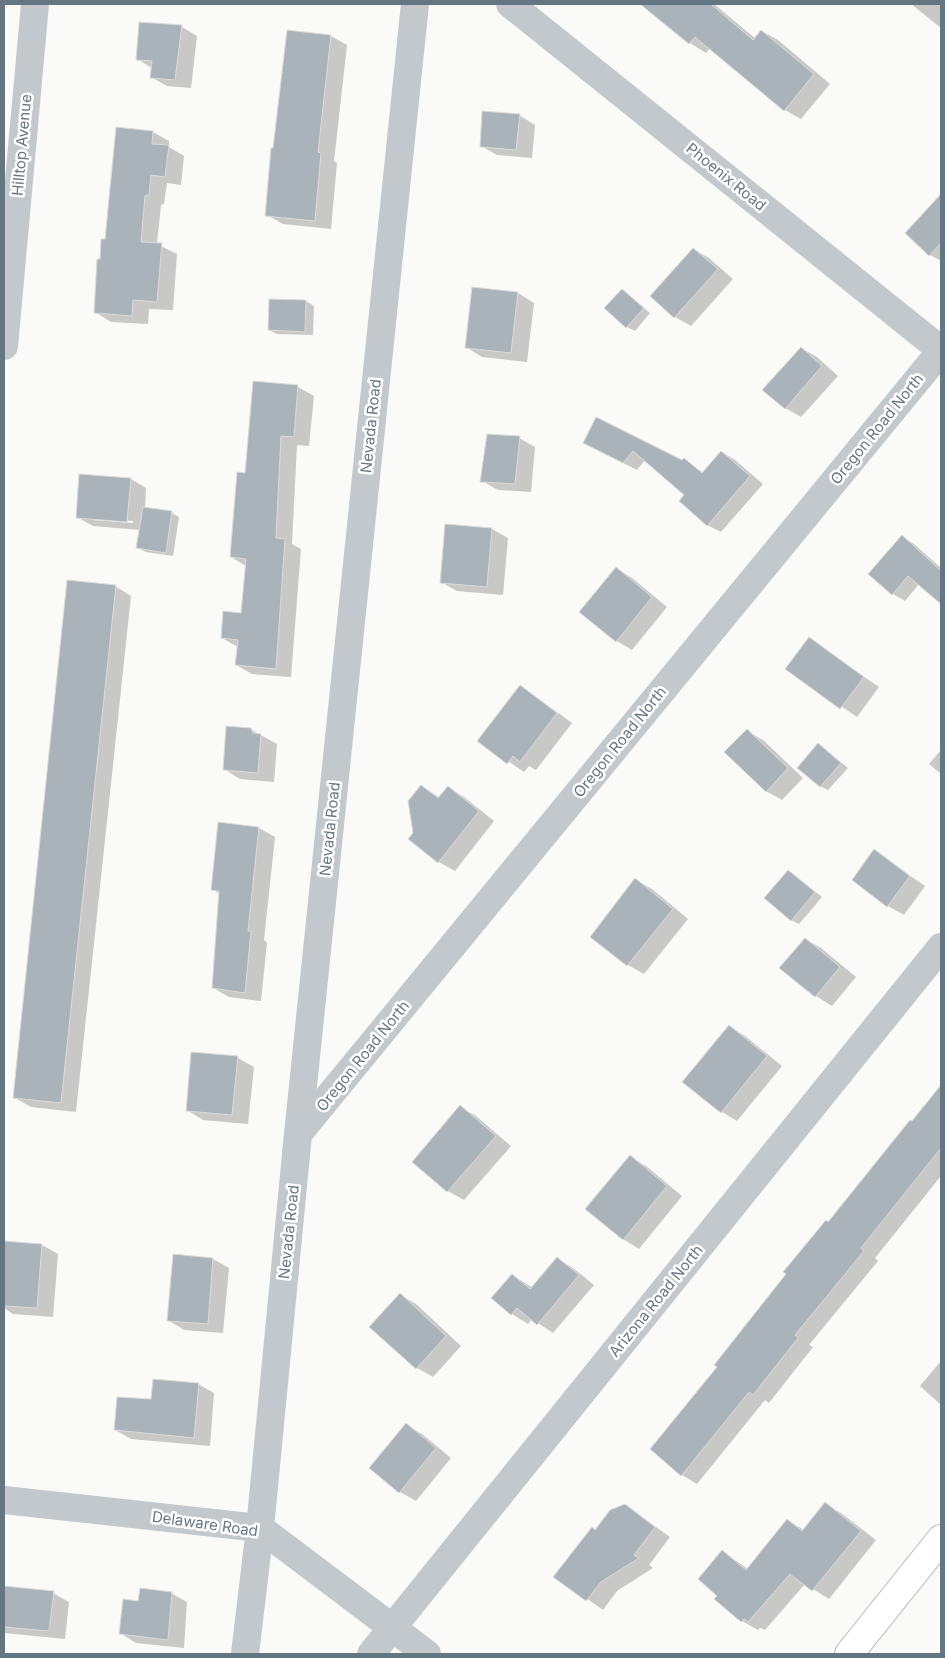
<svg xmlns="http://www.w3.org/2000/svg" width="945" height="1658" font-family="Inter,sans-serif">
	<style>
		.shadow { fill: #0003; fill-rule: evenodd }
		.building { fill: #aab3b9; stroke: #dcdcda }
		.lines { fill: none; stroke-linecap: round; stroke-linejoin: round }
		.secondary-casing { stroke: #b3babf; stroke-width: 30 }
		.minor { stroke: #c3c8cc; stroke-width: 28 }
		.secondary { stroke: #fff; stroke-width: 28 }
		.labels { text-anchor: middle; stroke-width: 5; stroke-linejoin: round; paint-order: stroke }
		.street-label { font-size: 15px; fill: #657683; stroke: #fff }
	</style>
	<rect width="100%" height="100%" fill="#fafaf8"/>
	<!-- shadow -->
	<g class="shadow">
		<polygon points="642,4 714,4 756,39 762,31 778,40 830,84 801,119 785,110 710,48 706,53 690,43"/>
		<polygon points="911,4 941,4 941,28"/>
		<polygon points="182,27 197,36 191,88 167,86 151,77 152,68 137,59"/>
		<polygon points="331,36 347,45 334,161 337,163 331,229 283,224 267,215"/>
		<polygon points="519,115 535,125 532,158 497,155 481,146"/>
		<polygon points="117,128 153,132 169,141 169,147 184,156 181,185 167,183 164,204 161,205 157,244 177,254 173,310 149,309 148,324 111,322 95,312 101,261 106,240"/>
		<polygon points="941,196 941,261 930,255 907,233"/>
		<polygon points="693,249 709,258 733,279 691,326 675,317"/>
		<polygon points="622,290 650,313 635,331 627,327"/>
		<polygon points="518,293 534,303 527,362 482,357 466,347"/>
		<polygon points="270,300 306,301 314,306 313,335 277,334 269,330"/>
		<polygon points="801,348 817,357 838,376 801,417 785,408"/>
		<polygon points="298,387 314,396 309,446 297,445 292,544 301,549 291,677 252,674 236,665 238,647 222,638 242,614 246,566 231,557 246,474"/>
		<polygon points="596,419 682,462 684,460 704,473 722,452 735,460 763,484 721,532 707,525 685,495 645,460 637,470 584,443"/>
		<polygon points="519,438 535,447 531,492 498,490 482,481 484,456"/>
		<path d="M131,479L146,488L145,509L172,513L179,517L173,556L146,552L138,548L140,530L93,526L77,517ZM92,518L133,521V523L92,520Z"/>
		<polygon points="492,529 508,538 503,595 457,591 441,582"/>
		<polygon points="902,537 914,544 941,568 941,602 919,584 905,601 893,594"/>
		<polygon points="616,568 632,578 667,607 632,650 617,641"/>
		<polygon points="115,586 131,596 76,1112 31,1107 15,1098"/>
		<polygon points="809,639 879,687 857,717 787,669"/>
		<polygon points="521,686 572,723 536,770 529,766 524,772 479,741"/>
		<polygon points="250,729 277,744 274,782 240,779 224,769"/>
		<polygon points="747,731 763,740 803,778 782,800 766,791"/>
		<polygon points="818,744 848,768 828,790 820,786"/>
		<polygon points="941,750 941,774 929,764"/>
		<polygon points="422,786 440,798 448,788 464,797 494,821 455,871 439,862 414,834"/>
		<polygon points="259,828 275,837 264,940 267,942 261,1001 229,997 213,988 220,894 212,889"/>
		<polygon points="874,851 925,886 904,915 888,906"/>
		<polygon points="789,871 822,897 799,924 791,920"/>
		<polygon points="636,880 652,889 688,919 644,974 628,965 592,936"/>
		<polygon points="805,939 821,948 856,977 832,1006 816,996 781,968"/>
		<polygon points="729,1026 745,1036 782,1066 737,1121 722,1112"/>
		<polygon points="238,1058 254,1067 248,1124 203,1120 187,1110"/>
		<polygon points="941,1085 941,1176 875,1258 878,1261 809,1345 813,1347 769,1403 765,1400 697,1484 682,1475 719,1367 829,1223"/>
		<polygon points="460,1107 476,1116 511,1146 464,1200 448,1191 413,1162"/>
		<polygon points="630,1157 646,1166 682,1196 639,1249 623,1239"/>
		<polygon points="4,1242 42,1245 58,1254 53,1317 13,1314 4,1308"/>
		<polygon points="213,1259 229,1268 223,1333 184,1330 168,1320"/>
		<polygon points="558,1259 573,1268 594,1285 553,1333 532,1319 528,1324 512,1314 493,1298 512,1275 533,1288"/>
		<polygon points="400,1295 416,1304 461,1346 433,1377 417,1368"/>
		<polygon points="941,1361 941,1405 920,1386"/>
		<polygon points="198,1384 214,1393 210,1446 131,1439 115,1430 152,1401"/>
		<polygon points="406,1425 422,1434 451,1458 416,1501 400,1492 371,1468"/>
		<polygon points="825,1504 841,1513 876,1540 829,1599 805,1584 765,1630 760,1628 758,1630 742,1621 716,1599 719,1595 723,1552 748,1569 787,1520 804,1530"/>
		<polygon points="625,1505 670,1537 649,1565 653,1568 617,1591 603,1610 555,1576 596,1531"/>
		<polygon points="4,1587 53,1593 69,1602 65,1639 4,1633"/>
		<polygon points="171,1593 187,1602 184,1648 136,1643 120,1633 140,1602"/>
	</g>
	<!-- building -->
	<g class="building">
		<polygon points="640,4 711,4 753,40 761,30 814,74 784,111 695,37 689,44"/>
		<polygon points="139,22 182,25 175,80 150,78 152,61 136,60"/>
		<polygon points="287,30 331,35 318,152 321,153 315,221 265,216 271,148 273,148"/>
		<polygon points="482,111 520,114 516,150 480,147"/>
		<polygon points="116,127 153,131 152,144 169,145 165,177 151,175 149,195 145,196 141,242 162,243 157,302 133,300 132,316 94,313 97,259 100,259 101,239 105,239"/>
		<polygon points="941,194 941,243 929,256 905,233"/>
		<polygon points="693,248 718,269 674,318 650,296"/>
		<polygon points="472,287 518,292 511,353 465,348"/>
		<polygon points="622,289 644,308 626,328 604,308"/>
		<polygon points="269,299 306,300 305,332 268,330"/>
		<polygon points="801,347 822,366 785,409 762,390"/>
		<polygon points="253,381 298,385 294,437 281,436 276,538 285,539 276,669 235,665 238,640 221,638 223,611 241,613 246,559 230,557 237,472 245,473"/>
		<polygon points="596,417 682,460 684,458 702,473 721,451 750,476 707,526 679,501 684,495 633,451 623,463 583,443"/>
		<polygon points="487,434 520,436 515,484 480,482"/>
		<polygon points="79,474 131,478 127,522 76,518"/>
		<polygon points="143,507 172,511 166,553 136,548"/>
		<polygon points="445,524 492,528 487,587 440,583"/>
		<polygon points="902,535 941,571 941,604 908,576 892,595 868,574"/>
		<polygon points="616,567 652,597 616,642 579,612"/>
		<polygon points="67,580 116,585 61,1103 13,1098"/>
		<polygon points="809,637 864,677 840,709 785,669"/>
		<polygon points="520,685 557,713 520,762 513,756 507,764 477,741"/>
		<polygon points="226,726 251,728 253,733 261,734 258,773 223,770"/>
		<polygon points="747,729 788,768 766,792 724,752"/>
		<polygon points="818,743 841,763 820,787 797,768"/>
		<polygon points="421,785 438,798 448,786 479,811 438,863 408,839 413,833 408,801"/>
		<polygon points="218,822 259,827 248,931 251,931 245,993 212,988 219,891 211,890"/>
		<polygon points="874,849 910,876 887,907 852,880"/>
		<polygon points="788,870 815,892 791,921 764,898"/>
		<polygon points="635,878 673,909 627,966 590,937"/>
		<polygon points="805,938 840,967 815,997 779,968"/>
		<polygon points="729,1025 767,1056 721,1113 682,1082"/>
		<polygon points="191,1052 238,1056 232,1115 186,1111"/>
		<polygon points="941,1085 941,1148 861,1248 864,1251 795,1335 798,1338 753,1395 749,1392 681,1476 650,1449 717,1367 714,1365 786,1274 783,1272 826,1220 828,1222 910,1120 912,1121"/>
		<polygon points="460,1105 496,1136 447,1192 412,1162"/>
		<polygon points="630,1155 667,1186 623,1240 585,1209"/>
		<polygon points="4,1241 42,1244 37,1308 4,1306"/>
		<polygon points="173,1254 213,1258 208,1324 167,1321"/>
		<polygon points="557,1257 579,1275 537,1325 517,1308 511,1315 491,1298 512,1274 530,1289"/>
		<polygon points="400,1293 446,1336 416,1369 369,1327"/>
		<polygon points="153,1379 199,1383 194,1438 114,1430 117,1397 151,1399"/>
		<polygon points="406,1423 436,1448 399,1493 369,1468"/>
		<polygon points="825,1502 861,1531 812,1591 790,1574 748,1622 744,1619 741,1622 714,1599 717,1596 698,1579 722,1550 746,1570 787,1519 802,1531"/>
		<polygon points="625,1504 655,1527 634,1555 639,1558 601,1582 586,1601 553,1577 592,1527 595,1530 610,1510"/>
		<polygon points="4,1586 54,1591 49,1631 4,1627"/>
		<polygon points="140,1588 172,1592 168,1640 119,1634 123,1599 138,1601"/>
	</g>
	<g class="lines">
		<!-- secondary casing -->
		<g class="secondary-casing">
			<polyline id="secondary" points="849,1654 941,1539"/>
		</g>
		<!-- minor -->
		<g class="minor">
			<polyline points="510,4 941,350"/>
			<polyline points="4,346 35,4"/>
			<polyline points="298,1134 941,351"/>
			<polyline points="4,1500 260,1528 427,1654"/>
			<polyline points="245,1654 260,1528 298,1134 415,4"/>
			<polyline points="371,1654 941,947"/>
		</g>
		<!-- secondary -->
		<use href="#secondary" class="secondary"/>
	</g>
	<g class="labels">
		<!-- street labels -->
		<g class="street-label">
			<text transform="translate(22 145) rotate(-85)" y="5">Hilltop Avenue</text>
			<text transform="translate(726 177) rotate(39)" y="5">Phoenix Road</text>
			<text transform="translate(371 426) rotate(-84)" y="5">Nevada Road</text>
			<text transform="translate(877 429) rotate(-51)" y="5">Oregon Road North</text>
			<text transform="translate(620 742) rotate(-51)" y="5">Oregon Road North</text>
			<text transform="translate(330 829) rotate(-84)" y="5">Nevada Road</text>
			<text transform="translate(363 1056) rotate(-51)" y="5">Oregon Road North</text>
			<text transform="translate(289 1232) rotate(-84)" y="5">Nevada Road</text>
			<text transform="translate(656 1301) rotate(-51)" y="5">Arizona Road North</text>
			<text transform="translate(205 1524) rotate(8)" y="5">Delaware Road</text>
		</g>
	</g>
	<!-- border -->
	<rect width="945" height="1658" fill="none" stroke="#657683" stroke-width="10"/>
</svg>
